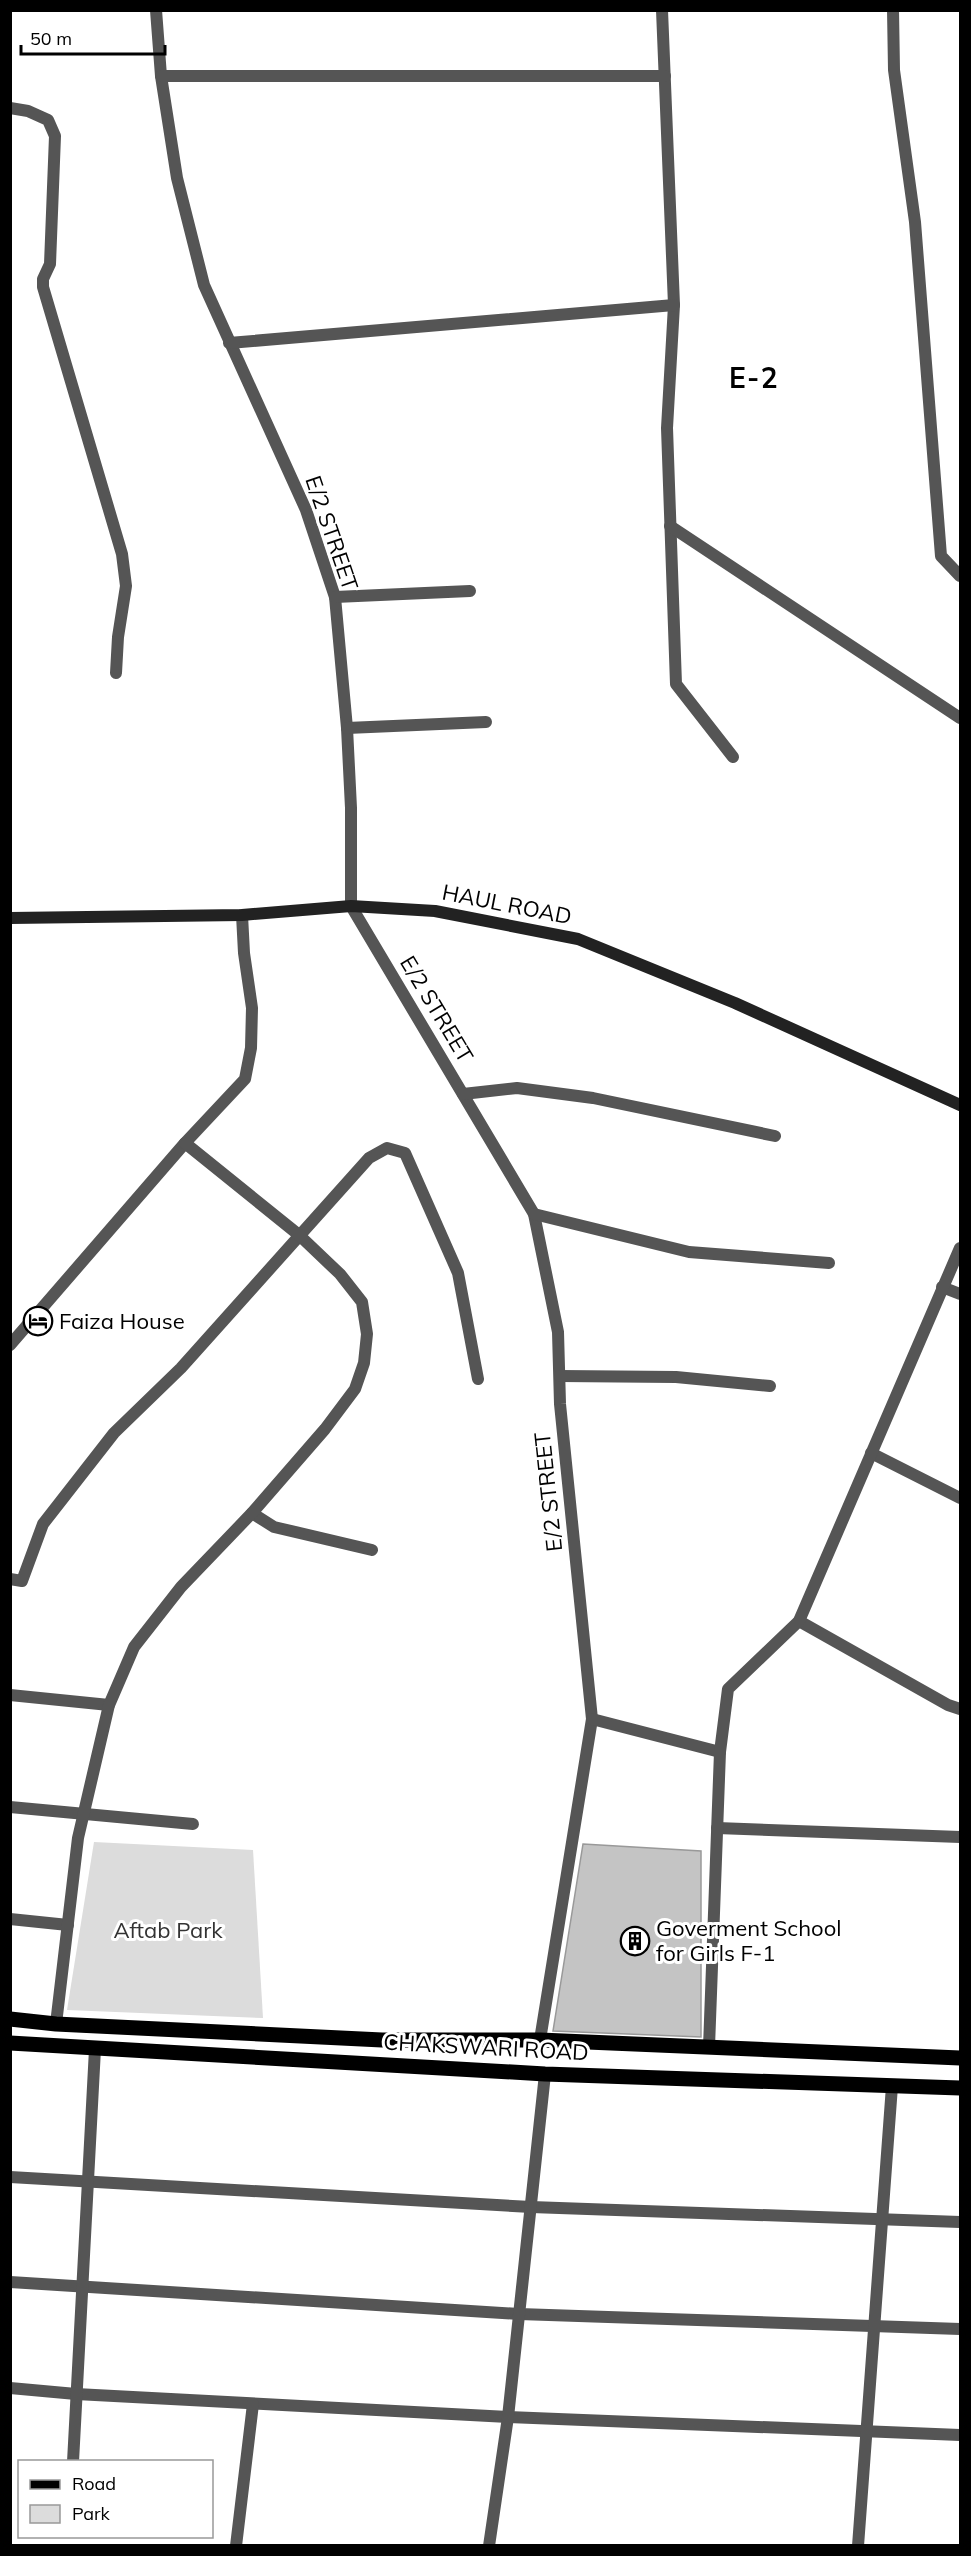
<svg xmlns="http://www.w3.org/2000/svg" width="971" height="2556" font-family="Mulish,sans-serif">
	<style>
		.green { fill: #dcdcdc }
		.building { fill: #c4c4c4; stroke: #999; stroke-width: 1.5 }
		.lines { fill: none; stroke-linecap: round; stroke-linejoin: round }
		.minor { stroke: #555; stroke-width: 12 }
		.secondary { stroke: #222; stroke-width: 12 }
		.primary { stroke: #000; stroke-width: 15 }
		.labels { text-anchor: middle; stroke-width: 6; stroke-linejoin: round; paint-order: stroke }
		.street-label { font-size: 22px; fill: #000; stroke: #fff }
		.poi-label { font-size: 22px; fill: #000; stroke: #fff; text-anchor: start }
		.park-label { font-size: 22px; fill: #333; stroke: #fff }
		.district-label { font-size: 28px; font-weight: bold; letter-spacing: 1.5px; fill: #000; stroke: #fff }
	</style>
	<rect width="100%" height="100%" fill="#fff"/>
	<!-- green -->
	<polygon class="green" points="94,1842 253,1850 263,2018 67,2010"/>
	<!-- building -->
	<polygon class="building" points="583,1844 701,1851 701,2037 553,2031"/>
	<g class="lines">
		<!-- minor -->
		<g class="minor">
			<polyline points="156,10 161,76 177,178 204,285 306,510 335,597 347,728 351,808 351,906 534,1214 558,1332 560,1404 592,1719 540,2040"/>
			<polyline points="662,10 674,305 667,428 676,684 733,757"/>
			<polyline points="893,10 894,70 915,222 941,556 960,576"/>
			<polyline points="161,76 665,76"/>
			<polyline points="10,108 28,111 48,120 55,136 50,264 43,279 43,287 122,554 126,586 118,637 116,673"/>
			<polyline points="229,343 674,305"/>
			<polyline points="670,526 960,718"/>
			<polyline points="335,597 470,591"/>
			<polyline points="347,728 486,722"/>
			<polyline points="463,1094 517,1088 593,1098 775,1136"/>
			<polyline points="534,1214 689,1252 829,1263"/>
			<polyline points="942,1287 960,1294"/>
			<polyline points="10,1345 185,1143 245,1079 251,1048 252,1008 244,953 242,915"/>
			<polyline points="560,1376 676,1377 770,1386"/>
			<polyline points="871,1453 960,1498"/>
			<polyline points="252,1513 274,1527 372,1550"/>
			<polyline points="10,1579 22,1581 43,1524 114,1433 181,1368 369,1158 387,1148 405,1153 458,1273 478,1379"/>
			<polyline points="799,1621 948,1705 960,1709"/>
			<polyline points="10,1695 109,1705"/>
			<polyline points="592,1719 720,1752"/>
			<polyline points="10,1807 193,1824"/>
			<polyline points="717,1828 960,1837"/>
			<polyline points="10,1919 68,1925"/>
			<polyline points="56,2024 78,1838 109,1705 134,1647 181,1587 252,1513 325,1429 355,1389 364,1363 367,1334 362,1302 340,1274 299,1235 185,1143"/>
			<polyline points="709,2047 720,1752 728,1689 799,1621 960,1248"/>
			<polyline points="10,2177 531,2207 960,2222"/>
			<polyline points="10,2282 519,2314 960,2329"/>
			<polyline points="10,2388 76,2394 508,2417 960,2435"/>
			<polyline points="73,2462 95,2049"/>
			<polyline points="236,2546 253,2404"/>
			<polyline points="489,2546 508,2417 545,2074"/>
			<polyline points="858,2546 892,2086"/>
		</g>
		<!-- secondary -->
		<polyline class="secondary" points="10,918 242,915 351,906 435,911 578,939 735,1003 960,1105"/>
		<!-- primary -->
		<g class="primary">
			<polyline points="10,2019 56,2024 382,2040 540,2040 960,2058"/>
			<polyline points="10,2043 545,2074 960,2088"/>
		</g>
	</g>
	<!-- icons -->
	<defs>
		<g id="hotel-ring" transform="scale(1.5)"><circle r="9.5" fill="#fff" stroke="#000" stroke-width="1.5"/><path d="M-6-4.5h1.5V1H6V5H4.5V3h-9V5H-6ZM-4 0a1.8 1.8 0 1 1 3.6 0ZM.5 0V-2.5h3Q6-2.5 6 0Z" fill="#000"/></g>
		<g id="building-ring" transform="scale(1.5)"><circle r="9.5" fill="#fff" stroke="#000" stroke-width="1.5"/><path d="M-4-6H4V6H1V3H-1V6H-4ZM-2.5-4.3h1.7v1.8h-1.7ZM.8-4.3h1.7v1.8H.8ZM-2.5-1h1.7V.8h-1.7ZM.8-1h1.7V.8H.8Z" fill="#000"/></g>
	</defs>
	<g fill-rule="evenodd">
		<use href="#hotel-ring" x="38" y="1321"/>
		<use href="#building-ring" x="635" y="1941"/>
	</g>
	<g class="labels">
		<!-- street labels -->
		<g class="street-label">
			<text transform="translate(332 533) rotate(71)" y="8">E/2 STREET</text>
			<text transform="translate(507 904) rotate(11)" y="8">HAUL ROAD</text>
			<text transform="translate(437 1009) rotate(59)" y="8">E/2 STREET</text>
			<text transform="translate(548 1492) rotate(-96)" y="8">E/2 STREET</text>
			<text transform="translate(486 2047) rotate(3)" y="8">CHAKSWARI ROAD</text>
		</g>
		<!-- poi labels -->
		<g class="poi-label">
			<text x="59" y="1329">Faiza House</text>
			<text x="656" y="1936">Goverment School<tspan x="656" dy="25">for Girls F-1</tspan></text>
		</g>
		<!-- park labels -->
		<g class="park-label">
			<text x="168" y="1938">Aftab Park</text>
		</g>
		<!-- district labels -->
		<g class="district-label">
			<text x="754" y="388">E-2</text>
		</g>
	</g>
	<!-- border -->
	<rect width="971" height="2556" fill="none" stroke="#000000" stroke-width="24"/>
	<!-- legend -->
	<rect x="18" y="2460" width="195" height="78" fill="#ffffff" stroke="#999999" stroke-width="1.5"/>
	<rect x="30" y="2480" width="30" height="9" fill="#000000" stroke="#999999" stroke-width="1.5"/>
	<text x="72" y="2490" font-size="18" fill="#000000">Road</text>
	<rect x="30" y="2505" width="30" height="18" fill="#dcdcdc" stroke="#999999" stroke-width="1.5"/>
	<text x="72" y="2520" font-size="18" fill="#000000">Park</text>
	<!-- scale -->
	<path d="M21 45v9h144v-9" fill="none" stroke="#000000" stroke-width="3"/>
	<text x="30" y="45" font-size="18" fill="#000000" stroke="#ffffff" stroke-width="4.5" paint-order="stroke">50 m</text>
</svg>
